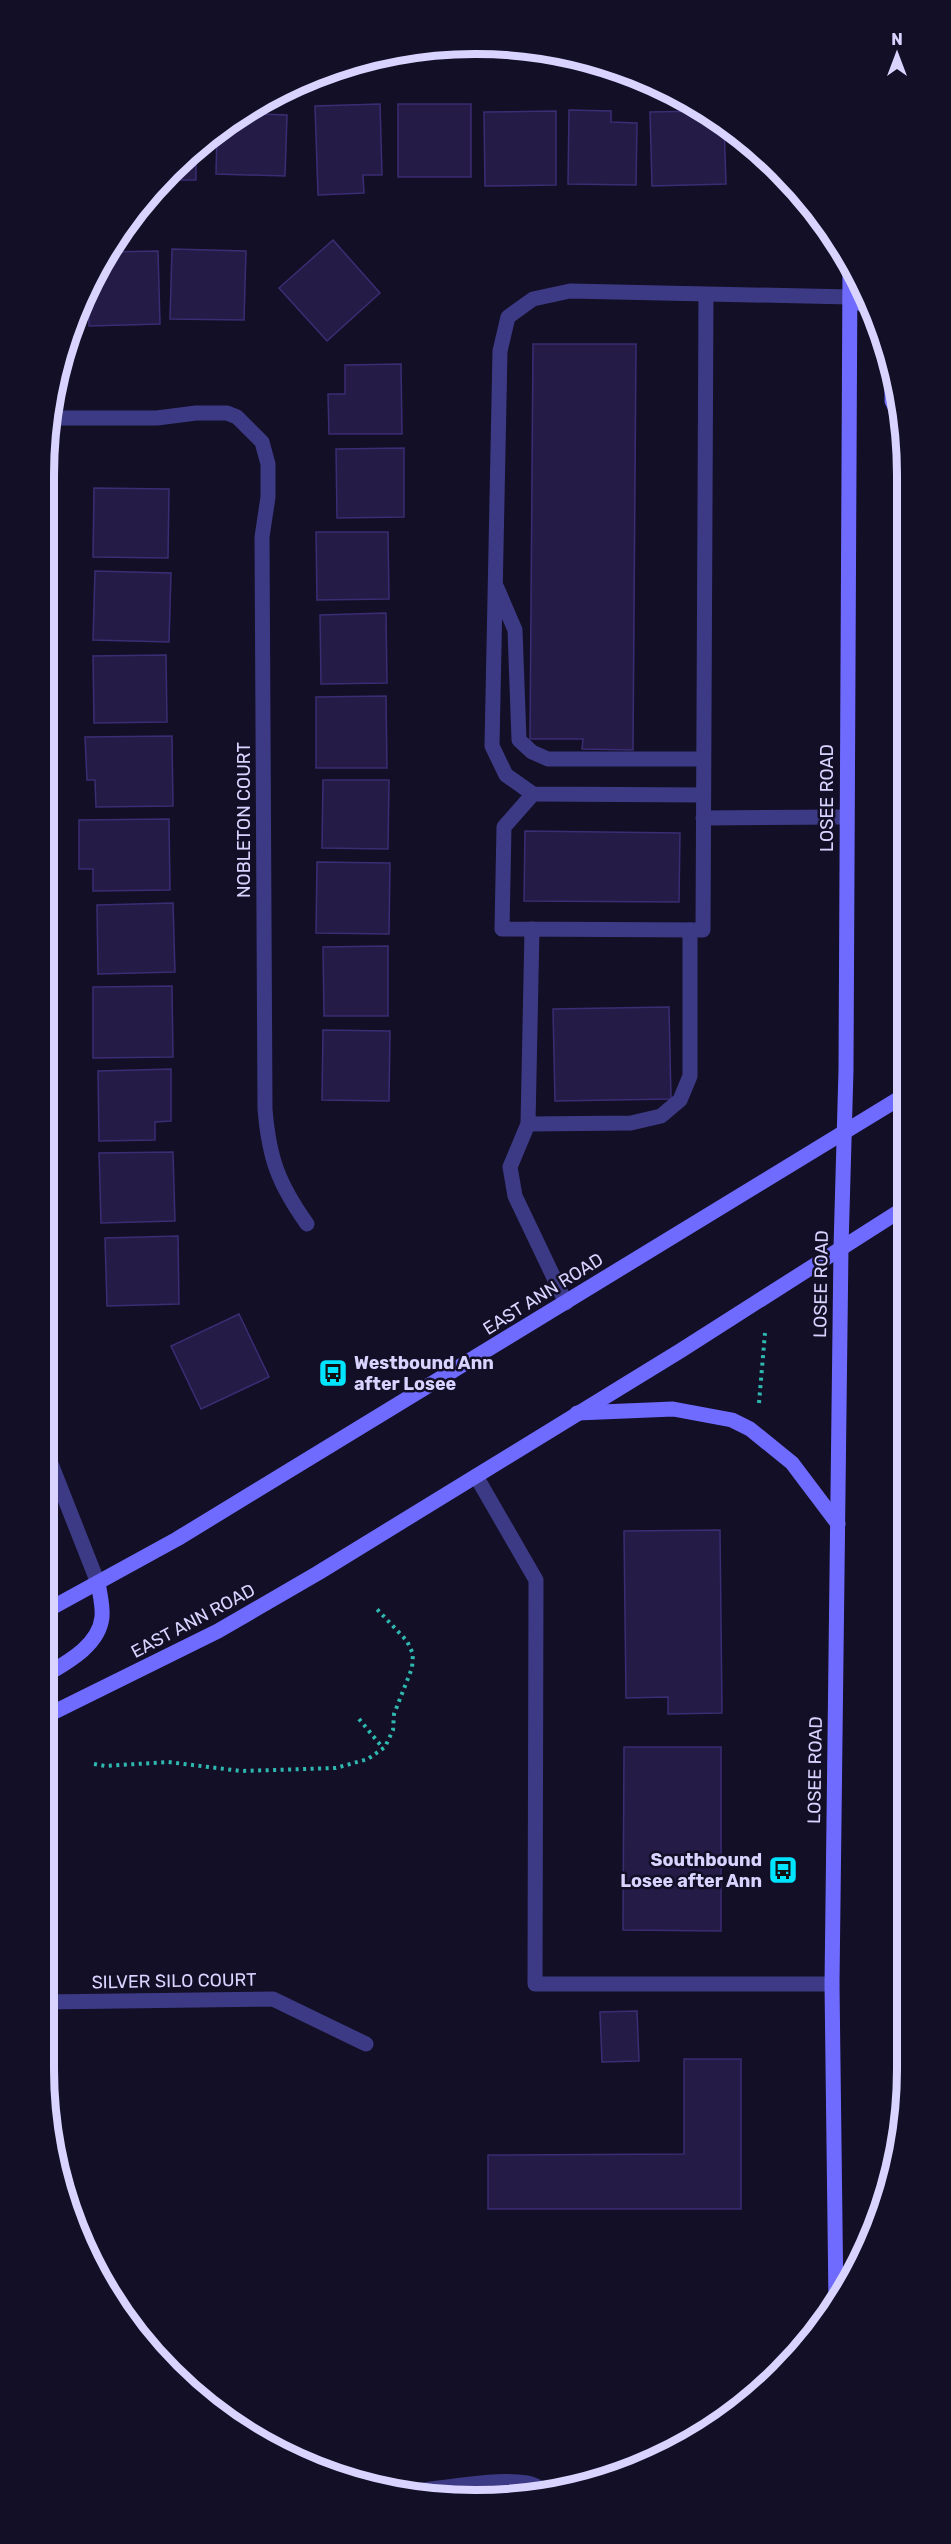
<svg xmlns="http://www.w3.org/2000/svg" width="951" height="2544" font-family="Rubik,sans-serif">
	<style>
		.building { fill: #241b47; stroke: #3b2d73; stroke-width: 1.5 }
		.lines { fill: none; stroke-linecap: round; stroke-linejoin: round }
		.path { stroke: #2fb8b0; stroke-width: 4; stroke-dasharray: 3 4.5; stroke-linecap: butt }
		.service { stroke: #3d3a85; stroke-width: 15 }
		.minor { stroke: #3d3a85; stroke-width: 15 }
		.secondary { stroke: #6f6bff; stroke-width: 15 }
		.labels { text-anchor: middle; stroke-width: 5; stroke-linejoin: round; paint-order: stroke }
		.street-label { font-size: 18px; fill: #d9d4ff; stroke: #130f26 }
		.poi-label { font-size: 18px; font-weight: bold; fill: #d9d4ff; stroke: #130f26; text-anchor: start }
		.rim { fill: none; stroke: #d9d4ff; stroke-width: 8 }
	</style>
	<rect width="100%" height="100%" fill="#130f26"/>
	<!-- building -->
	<g class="building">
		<polygon points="259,102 260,114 287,115 285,176 216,174 217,132"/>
		<polygon points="380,104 382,175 363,175 364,193 318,195 315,106"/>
		<rect x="398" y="104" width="73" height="73"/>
		<polygon points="569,110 611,111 611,122 637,123 636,185 568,184"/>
		<polygon points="556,111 556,185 485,186 484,112"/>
		<polygon points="704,111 724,124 726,184 652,186 650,112"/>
		<polygon points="196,147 196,180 164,180 191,150"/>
		<polygon points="333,240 380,293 327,341 279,288"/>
		<polygon points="172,249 246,251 244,320 170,319"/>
		<polygon points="158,251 160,324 89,326 88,285 108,252"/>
		<polygon points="533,344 636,344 633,750 582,749 583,739 530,739"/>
		<polygon points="401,364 402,434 329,434 328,394 345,394 345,365"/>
		<polygon points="404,448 404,517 337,518 336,449"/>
		<polygon points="94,488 169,489 168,558 93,557"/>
		<polygon points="316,532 388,532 389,599 317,600"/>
		<polygon points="95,571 171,573 169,642 93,640"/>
		<polygon points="386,613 387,683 321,684 320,615"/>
		<polygon points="166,655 167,722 94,723 93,656"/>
		<polygon points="386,696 387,768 316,768 316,697"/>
		<polygon points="172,736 173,806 96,807 95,780 87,780 85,737"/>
		<polygon points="323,780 389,780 388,849 322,848"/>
		<polygon points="169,819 170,890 93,891 93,869 79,869 79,820"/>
		<polygon points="525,831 680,833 679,902 524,901"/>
		<polygon points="317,862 390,863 389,934 316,933"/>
		<polygon points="173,903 175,972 98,974 97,905"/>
		<polygon points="388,946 388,1016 324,1016 323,947"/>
		<polygon points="172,986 173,1057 93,1058 93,987"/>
		<polygon points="669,1007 671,1099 555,1101 553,1009"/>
		<polygon points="323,1030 390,1031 389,1101 322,1100"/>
		<polygon points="171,1069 171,1121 155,1122 155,1140 99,1141 98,1071"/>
		<polygon points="173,1152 175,1221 101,1223 99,1153"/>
		<polygon points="178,1236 179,1304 107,1306 105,1238"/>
		<polygon points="239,1314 269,1377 201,1409 171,1346"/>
		<polygon points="720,1530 722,1713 668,1714 668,1697 626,1698 624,1531"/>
		<polygon points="624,1747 721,1747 721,1931 623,1930"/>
		<polygon points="637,2011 639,2061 602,2062 600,2012"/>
		<polygon points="684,2059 741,2059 741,2209 488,2209 488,2155 684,2154"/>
	</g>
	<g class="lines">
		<!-- path -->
		<g class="path">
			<polyline points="759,1403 765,1333"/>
			<polyline points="359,1719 383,1748"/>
			<polyline points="94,1764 105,1766 168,1762 241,1771 336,1768 368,1759 385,1747 393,1730 394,1714 412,1668 413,1654 407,1641 375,1607"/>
		</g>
		<!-- service -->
		<g class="service">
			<polyline points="497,588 515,630 519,740 532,752 548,759 702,759"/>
			<polyline points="533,794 504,827 502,929 703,930 706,295"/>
			<polyline points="703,795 533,794 506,775 492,746 500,351 508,317 533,299 570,291 850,297"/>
			<polyline points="703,818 846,817"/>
			<polyline points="532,929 528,1124 510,1167 515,1196 566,1303"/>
			<polyline points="528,1124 631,1123 661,1116 680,1100 690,1076 690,930"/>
			<polyline points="476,1476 536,1580 535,1984 832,1984"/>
		</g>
		<!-- minor -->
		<g class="minor">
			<path d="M51,418H157L196,413H227L237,417L262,442L268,464V497L262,537L265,1109C269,1158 278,1183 307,1224"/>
			<polyline points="44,1446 98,1583"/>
			<polyline points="44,2002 273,1999 366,2044"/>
			<path d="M396,2492C438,2491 487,2477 527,2483C534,2484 542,2489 548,2493"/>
		</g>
		<!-- secondary -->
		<g class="secondary">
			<polyline points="850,297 870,309"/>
			<polyline points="892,381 892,401 904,424"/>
			<polyline points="577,1413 673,1409 732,1420 750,1429 792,1463 838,1524"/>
			<polyline points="44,1612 177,1539 905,1095"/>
			<path d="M44,1676C66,1663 99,1646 102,1617C103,1606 100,1594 98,1583"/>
			<polyline points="44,1717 218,1631 318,1573 680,1351 906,1207"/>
			<polyline points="836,2303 832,1984 841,1247 846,1070 850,265"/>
		</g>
	</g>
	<!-- icons -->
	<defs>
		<g id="bus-square" transform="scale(1.5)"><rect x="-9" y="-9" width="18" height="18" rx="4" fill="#00e5ff" stroke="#130f26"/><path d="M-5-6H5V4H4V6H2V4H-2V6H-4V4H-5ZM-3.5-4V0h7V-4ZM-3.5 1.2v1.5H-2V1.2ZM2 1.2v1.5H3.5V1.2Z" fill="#111"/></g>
	</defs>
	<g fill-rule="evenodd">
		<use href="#bus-square" x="333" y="1373"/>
		<use href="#bus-square" x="783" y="1870"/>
	</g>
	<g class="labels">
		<!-- street labels -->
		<g class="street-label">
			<text transform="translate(827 798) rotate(-90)" y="6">LOSEE ROAD</text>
			<text transform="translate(244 820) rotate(-90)" y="6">NOBLETON COURT</text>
			<text transform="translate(821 1284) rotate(-89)" y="6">LOSEE ROAD</text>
			<text transform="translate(543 1294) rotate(-32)" y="6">EAST ANN ROAD</text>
			<text transform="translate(193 1621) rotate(-28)" y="6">EAST ANN ROAD</text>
			<text transform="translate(815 1770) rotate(-89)" y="6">LOSEE ROAD</text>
			<text transform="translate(174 1981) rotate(-1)" y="6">SILVER SILO COURT</text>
		</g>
		<!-- poi labels -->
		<g class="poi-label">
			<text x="354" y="1369">Westbound Ann<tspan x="354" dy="21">after Losee</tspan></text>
			<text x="762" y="1866" text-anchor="end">Southbound<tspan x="762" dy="21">Losee after Ann</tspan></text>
		</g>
	</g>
	<!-- crop -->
	<path d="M0 0H951V2544H0ZM475 54H476A421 421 0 0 1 897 475V2069A421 421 0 0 1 476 2490H475A421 421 0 0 1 54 2069V475A421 421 0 0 1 475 54Z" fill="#130f26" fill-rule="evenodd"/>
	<path class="rim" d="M475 54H476A421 421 0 0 1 897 475V2069A421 421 0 0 1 476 2490H475A421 421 0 0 1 54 2069V475A421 421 0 0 1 475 54Z"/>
	<!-- north arrow -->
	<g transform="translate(897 54)" stroke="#130f26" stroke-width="4.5" paint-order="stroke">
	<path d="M0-4.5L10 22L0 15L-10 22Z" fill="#d9d4ff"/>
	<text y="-9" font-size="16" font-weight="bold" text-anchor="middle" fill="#d9d4ff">N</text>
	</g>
</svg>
